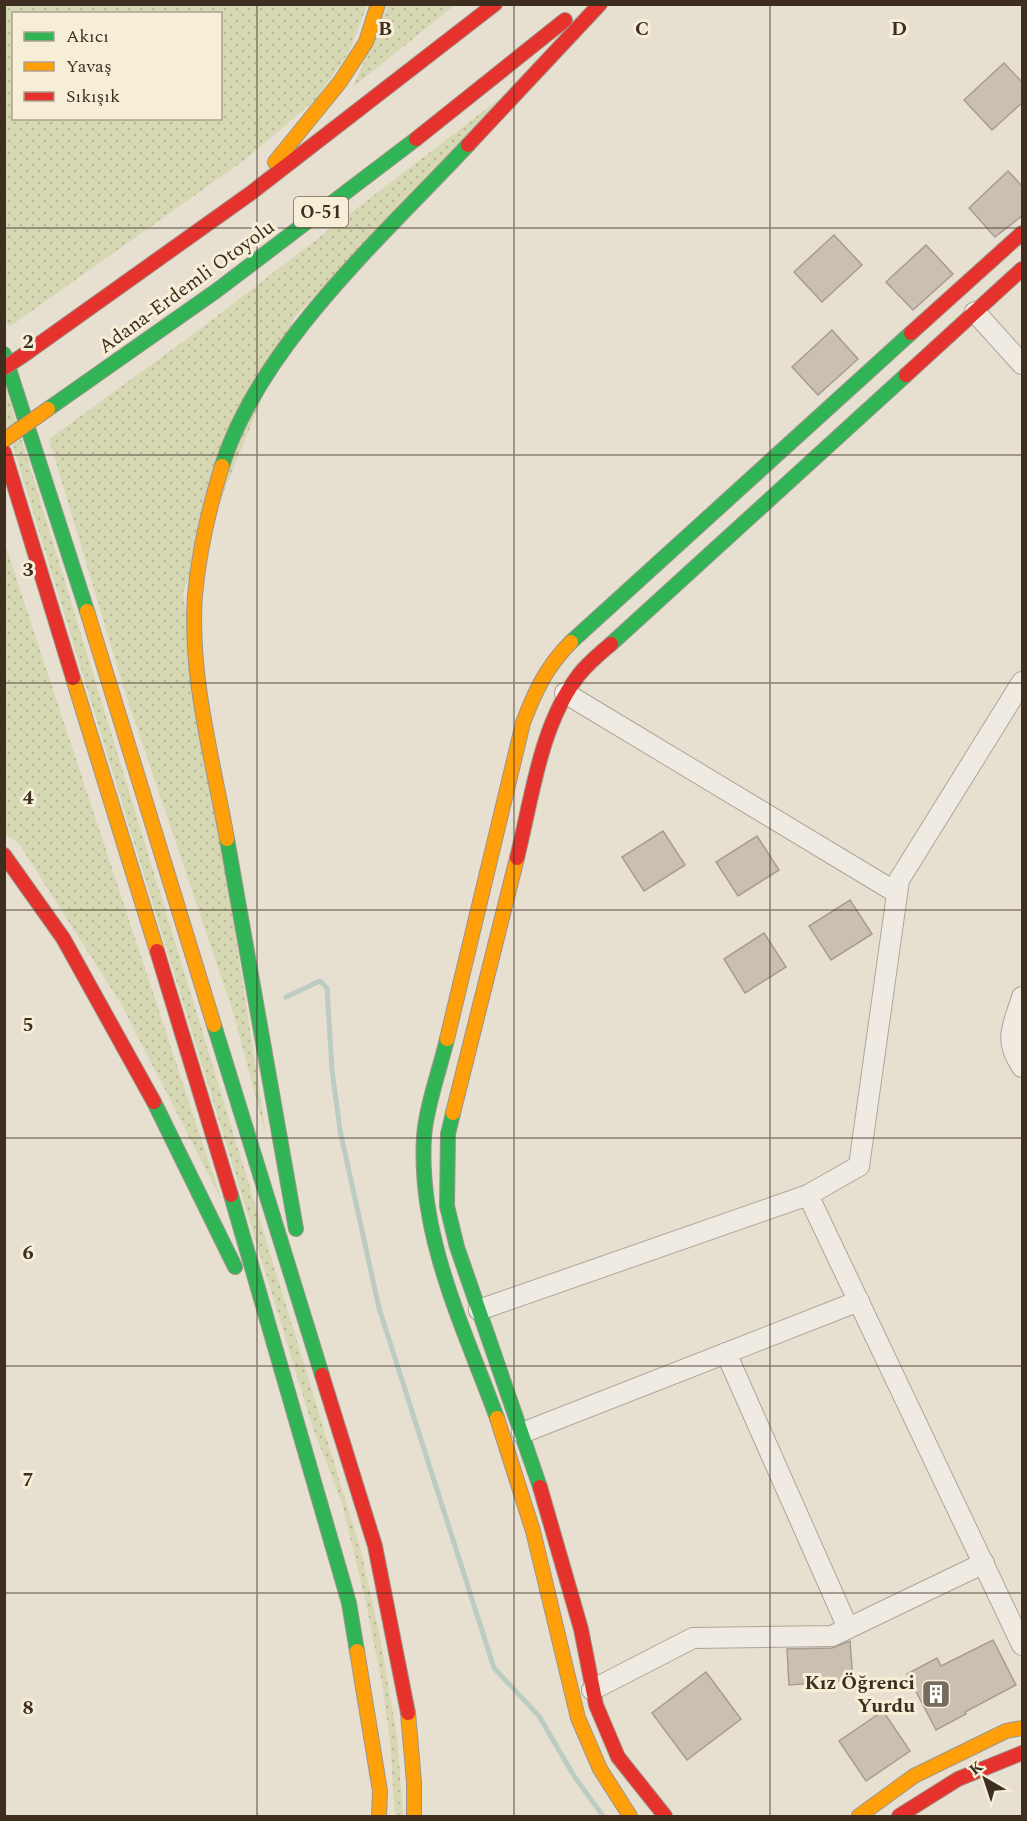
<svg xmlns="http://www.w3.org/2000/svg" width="1027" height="1821" font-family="Spectral,serif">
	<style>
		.grass { fill: url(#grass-dots); fill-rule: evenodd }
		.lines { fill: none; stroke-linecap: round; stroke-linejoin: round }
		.stream { stroke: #bcccc2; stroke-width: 5 }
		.building { fill: #cbbfb2; stroke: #a89c90; stroke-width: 1.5 }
		.street-casing { stroke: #ada599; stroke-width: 22 }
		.fast-casing { stroke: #9c958a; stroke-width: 16 }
		.slow-casing { stroke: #9c958a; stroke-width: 16 }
		.jam-casing { stroke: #9c958a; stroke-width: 16 }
		.street { stroke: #efebe3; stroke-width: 20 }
		.fast { stroke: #30b455; stroke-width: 14 }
		.slow { stroke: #ff9f0a; stroke-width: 14 }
		.jam { stroke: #e5322d; stroke-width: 14 }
		.slow-bridge-casing { stroke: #928b80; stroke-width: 16; stroke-linecap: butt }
		.jam-bridge-casing { stroke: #928b80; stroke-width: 16; stroke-linecap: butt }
		.slow-bridge { stroke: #ff9f0a; stroke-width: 14 }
		.jam-bridge { stroke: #e5322d; stroke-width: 14 }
		.grid { fill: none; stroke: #3d2e20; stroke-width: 1.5; stroke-opacity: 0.55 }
		.labels { text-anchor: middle; stroke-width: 6; stroke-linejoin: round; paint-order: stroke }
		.shield { fill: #f7eed8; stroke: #756857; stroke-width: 1.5 }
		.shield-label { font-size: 18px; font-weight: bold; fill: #3d2e20 }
		.street-label { font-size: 20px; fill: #3d2e20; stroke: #f7eed8 }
		.poi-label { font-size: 20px; font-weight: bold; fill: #3d2e20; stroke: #f7eed8; text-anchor: end }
		.grid-label { font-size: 20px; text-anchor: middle; font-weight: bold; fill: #3d2e20; stroke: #f7eed8; stroke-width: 6; stroke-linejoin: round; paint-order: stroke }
	</style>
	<defs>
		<pattern id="grass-dots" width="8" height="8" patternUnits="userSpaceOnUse" patternTransform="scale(1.5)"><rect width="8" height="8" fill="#d6d7b3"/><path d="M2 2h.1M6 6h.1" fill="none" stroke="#b9b99a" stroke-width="1.8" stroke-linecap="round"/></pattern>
	</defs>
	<rect width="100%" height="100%" fill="#e7e0d1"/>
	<!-- grass -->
	<g class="grass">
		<path d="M4,5H367L349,52L315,100L243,161L9,327L4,315ZM14,14H220V118H14Z"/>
		<polygon points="388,5 455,5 353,87"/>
		<polygon points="507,93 295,317 183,592 266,1135 233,1012 124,689 49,439 195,333"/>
		<polygon points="4,382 361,1551 379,1633 397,1736 403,1816 395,1816 390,1741 382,1683 366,1603 342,1503 313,1428 5,420"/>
		<polygon points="4,541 221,1199 121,1004 20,845 5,833"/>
	</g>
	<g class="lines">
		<!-- stream -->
		<polyline class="stream" points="286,997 320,981 327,988 332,1070 340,1130 379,1308 494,1668 539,1716 574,1776 603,1816"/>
	</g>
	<!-- building -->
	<g class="building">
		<polygon points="1004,63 1023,83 1023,102 992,130 964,100"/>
		<polygon points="1008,171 1023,187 1023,215 995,237 969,208"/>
		<polygon points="834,235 862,265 822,302 794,272"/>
		<polygon points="926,245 953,274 913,310 886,282"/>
		<polygon points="832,330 858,359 818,395 792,367"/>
		<polygon points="663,831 685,865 644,891 622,857"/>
		<polygon points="757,836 779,870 738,896 716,862"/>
		<polygon points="850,900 872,934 831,960 809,926"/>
		<polygon points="764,933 786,967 745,993 724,959"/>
		<polygon points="993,1640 1016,1685 965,1712 966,1714 936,1730 907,1674 937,1658 941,1666"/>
		<polygon points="850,1641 853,1680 789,1685 787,1649 832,1648"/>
		<polygon points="706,1672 741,1719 687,1760 652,1713"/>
		<polygon points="883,1711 910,1751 866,1781 839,1741"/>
	</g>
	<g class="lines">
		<!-- street casing -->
		<g class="street-casing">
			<g id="street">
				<polyline points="975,312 1022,364"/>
				<polyline points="565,693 897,893"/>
				<path d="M1022,997C1013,1027 1003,1039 1022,1067"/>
				<polyline points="808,1195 1022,1645"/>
				<polyline points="479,1310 808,1195 859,1166 899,880 1022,682"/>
				<polyline points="726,1353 848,1628"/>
				<polyline points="522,1433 859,1301"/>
				<polyline points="592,1690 693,1638 832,1636 984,1563"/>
			</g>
		</g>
		<!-- fast casing -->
		<g class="fast-casing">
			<g id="fast">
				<polyline points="4,354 87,611"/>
				<polyline points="48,409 216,291 416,139"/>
				<path d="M222,466C260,345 384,235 468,145"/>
				<polyline points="571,642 911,333"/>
				<polyline points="611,644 906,375"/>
				<polyline points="227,839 296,1229"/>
				<polyline points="214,1025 322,1375"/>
				<path d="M447,1039C440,1069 426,1107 424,1137C418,1236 464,1328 497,1418"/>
				<polyline points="154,1102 235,1267"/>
				<polyline points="453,1113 448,1134 447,1206 457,1247 540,1487"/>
				<polyline points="231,1195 349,1603 357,1651"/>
			</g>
		</g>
		<!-- slow casing -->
		<g class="slow-casing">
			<g id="slow">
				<polyline points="275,162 340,82 366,42 378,4"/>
				<path d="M222,466C209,508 199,551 195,595C189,676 213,760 227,839"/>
				<polyline points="87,611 214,1025"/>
				<polyline points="73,678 157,951"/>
				<path d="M447,1039L523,723C535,691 547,666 571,642"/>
				<polyline points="453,1113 517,858"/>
				<polyline points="497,1418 533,1531 578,1718 600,1769 630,1816"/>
				<polyline points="357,1651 380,1791 379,1816"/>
				<polyline points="408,1713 414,1782 414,1816"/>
				<polyline points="859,1816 914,1776 1006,1731 1022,1728"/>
			</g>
		</g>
		<!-- jam casing -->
		<g class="jam-casing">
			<g id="jam">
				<polyline points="416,139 565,20"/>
				<polyline points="468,145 600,4"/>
				<polyline points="911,333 1022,233"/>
				<polyline points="28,352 251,193 495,4"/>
				<polyline points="906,375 1022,269"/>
				<polyline points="4,452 73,678"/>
				<polyline points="4,855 63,938 154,1102"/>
				<path d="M517,858C532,798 540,726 578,676C587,664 599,654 611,644"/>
				<polyline points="157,951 231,1195"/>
				<polyline points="322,1375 375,1546 408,1713"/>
				<polyline points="540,1487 581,1629 596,1705 618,1757 665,1816"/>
				<polyline points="899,1816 958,1779 1022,1753"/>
			</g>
		</g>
		<!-- street -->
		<use href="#street" class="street"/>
		<!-- fast -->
		<use href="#fast" class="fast"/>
		<!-- slow -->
		<use href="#slow" class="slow"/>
		<!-- jam -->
		<use href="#jam" class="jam"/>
		<!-- slow-bridge casing -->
		<g class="slow-bridge-casing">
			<polyline id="slow-bridge" points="4,440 48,409"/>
		</g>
		<!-- jam-bridge casing -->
		<g class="jam-bridge-casing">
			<polyline id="jam-bridge" points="4,368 28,352"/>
		</g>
		<!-- slow-bridge -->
		<use href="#slow-bridge" class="slow-bridge"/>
		<!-- jam-bridge -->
		<use href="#jam-bridge" class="jam-bridge"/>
	</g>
	<!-- grid -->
	<path class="grid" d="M257,4V1816M514,4V1816M770,4V1816M4,228H1022M4,455H1022M4,683H1022M4,910H1022M4,1138H1022M4,1366H1022M4,1593H1022"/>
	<!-- icons -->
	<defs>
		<g id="building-square" transform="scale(1.5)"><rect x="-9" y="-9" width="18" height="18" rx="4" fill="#786c5e" stroke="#f7eed8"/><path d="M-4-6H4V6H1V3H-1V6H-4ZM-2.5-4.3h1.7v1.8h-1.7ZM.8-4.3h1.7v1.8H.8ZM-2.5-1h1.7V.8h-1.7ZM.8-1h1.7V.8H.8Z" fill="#fff"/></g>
	</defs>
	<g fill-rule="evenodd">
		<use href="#building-square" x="936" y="1694"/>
	</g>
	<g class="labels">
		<!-- shield labels -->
		<rect class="shield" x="294" y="197" width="54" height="30" rx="4.5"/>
		<g class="shield-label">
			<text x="321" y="218">O-51</text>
		</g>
		<!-- street labels -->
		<g class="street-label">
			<text transform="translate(186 286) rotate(-36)" y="7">Adana-Erdemli Otoyolu</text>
		</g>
		<!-- poi labels -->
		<g class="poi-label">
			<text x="915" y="1689">Kız Öğrenci<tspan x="915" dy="23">Yurdu</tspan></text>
		</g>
	</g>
	<g class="grid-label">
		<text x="385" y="35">B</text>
		<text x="642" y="35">C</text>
		<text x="899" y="35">D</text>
		<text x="28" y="348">2</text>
		<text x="28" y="576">3</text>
		<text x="28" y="804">4</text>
		<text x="28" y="1031">5</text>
		<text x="28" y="1259">6</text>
		<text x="28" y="1486">7</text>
		<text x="28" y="1714">8</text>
	</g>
	<!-- border -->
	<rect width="1027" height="1821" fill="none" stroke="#3d2e20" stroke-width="12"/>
	<!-- legend -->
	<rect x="12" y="12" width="210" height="108" fill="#f7eed8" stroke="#ada18e" stroke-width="1.5"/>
	<rect x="24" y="32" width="30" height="9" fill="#30b455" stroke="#ada18e" stroke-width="1.5"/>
	<text x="66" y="42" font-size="18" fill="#3d2e20">Akıcı</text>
	<rect x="24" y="62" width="30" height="9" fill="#ff9f0a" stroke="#ada18e" stroke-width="1.5"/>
	<text x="66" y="72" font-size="18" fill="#3d2e20">Yavaş</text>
	<rect x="24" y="92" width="30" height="9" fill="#e5322d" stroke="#ada18e" stroke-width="1.5"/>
	<text x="66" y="102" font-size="18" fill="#3d2e20">Sıkışık</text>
	<!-- north arrow -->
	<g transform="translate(985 1779) rotate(321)" stroke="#f7eed8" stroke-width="4.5" paint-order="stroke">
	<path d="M0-4.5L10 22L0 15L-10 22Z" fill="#3d2e20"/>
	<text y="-9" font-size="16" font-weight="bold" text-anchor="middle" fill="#3d2e20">K</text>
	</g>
</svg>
